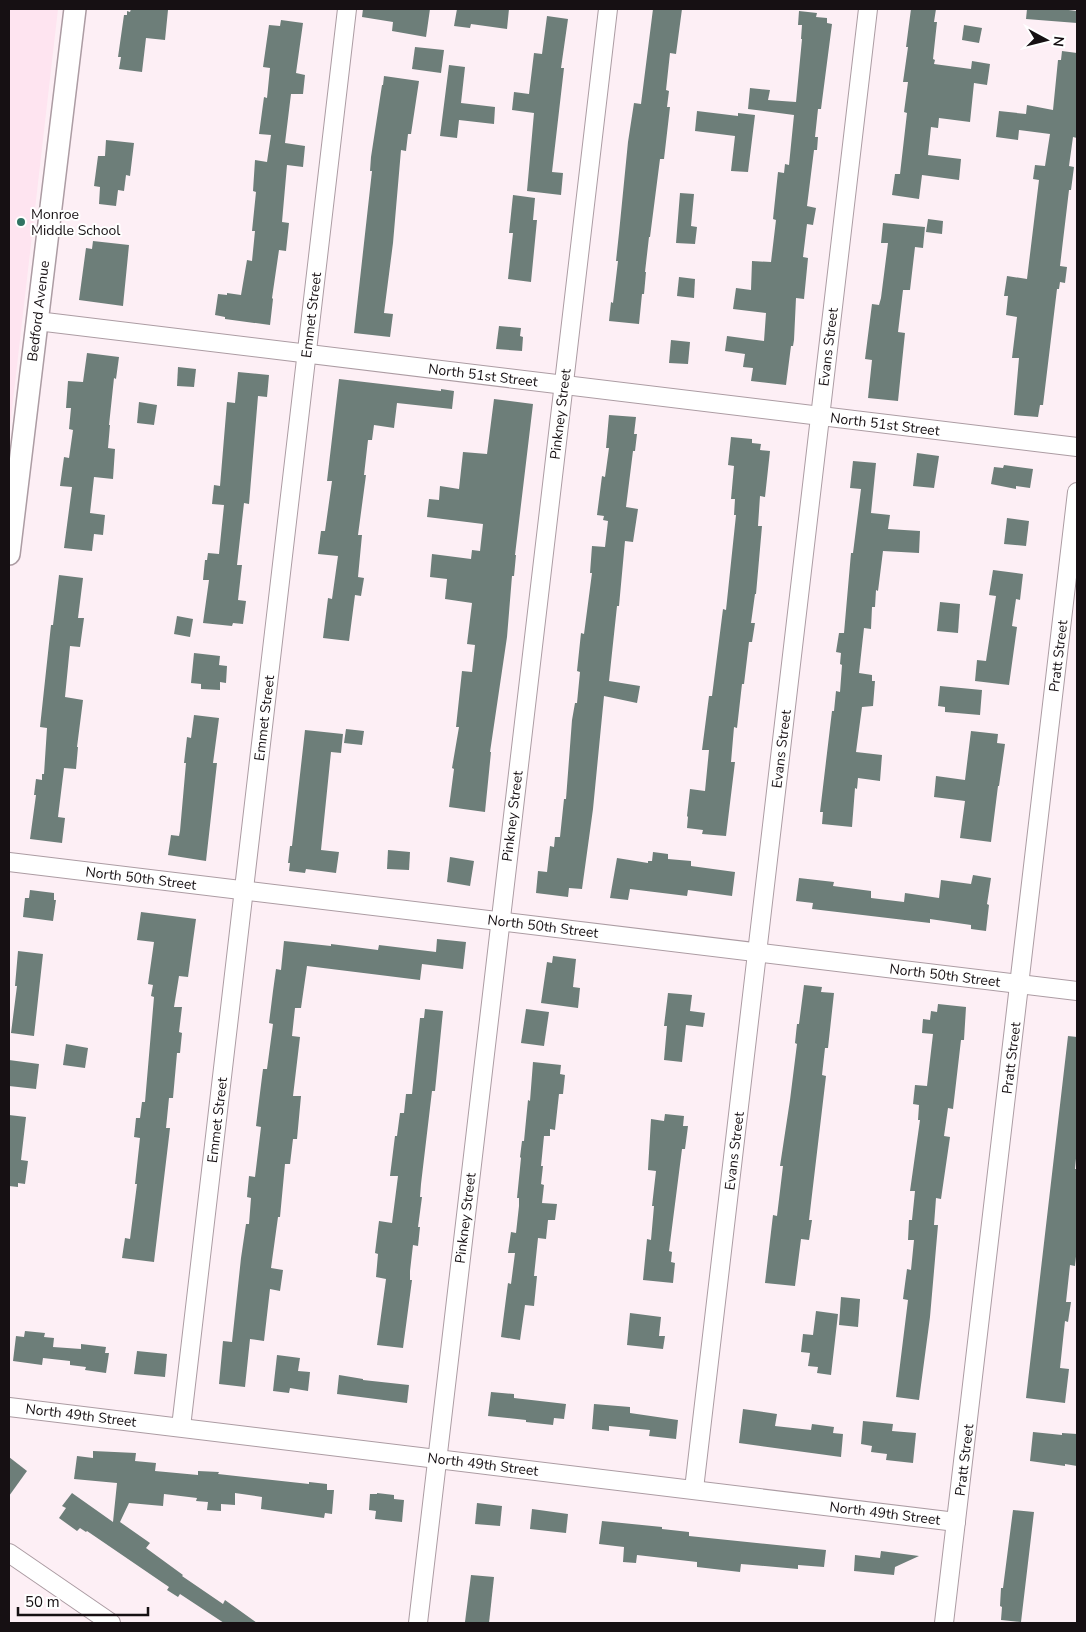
<svg xmlns="http://www.w3.org/2000/svg" width="1086" height="1632" font-family="'Nunito Sans',sans-serif">
	<style>
		.built { fill: #fee4f0 }
		.building { fill: #6d7e79 }
		.lines { fill: none; stroke-linecap: round; stroke-linejoin: round }
		.minor-casing { stroke: #ac9ca3; stroke-width: 20 }
		.tertiary-casing { stroke: #ac9ca3; stroke-width: 24 }
		.minor { stroke: #fff; stroke-width: 18 }
		.tertiary { stroke: #fff; stroke-width: 21 }
		.poi-dot { fill: #317363; stroke: #fff; stroke-width: 2 }
		.labels { text-anchor: middle; stroke-width: 4; stroke-linejoin: round; paint-order: stroke }
		.poi-label { font-size: 14px; fill: #161013; stroke: #fff; text-anchor: start }
		.street-label { font-size: 14px; fill: #161013; stroke: #fff }
	</style>
	<rect width="100%" height="100%" fill="#fdeff5"/>
	<!-- built -->
	<polygon class="built" points="9,9 58,9 9,435"/>
	<!-- building -->
	<g class="building">
		<polygon points="131,9 168,10 165,40 146,38 142,72 119,69 121,57 118,57 124,15 127,15 127,11 130,12"/>
		<polygon points="363,9 430,9 426,37 392,31 393,22 362,17"/>
		<polygon points="457,9 509,9 507,29 471,24 470,28 454,26"/>
		<polygon points="653,9 682,9 676,54 670,53 666,90 669,91 667,107 670,107 664,159 660,159 650,237 649,237 645,272 646,272 644,294 642,294 639,324 609,321 611,302 613,303 618,261 616,261 619,233 628,142 634,103 641,104"/>
		<polygon points="911,9 936,9 934,22 937,22 933,59 935,60 934,64 971,69 972,61 990,64 987,85 974,83 970,122 939,118 938,128 931,127 928,155 961,159 959,180 922,175 919,199 892,195 895,174 900,174 907,113 904,112 908,82 903,82 908,47 906,47"/>
		<polygon points="1027,9 1060,9 1077,11 1077,23 1026,19"/>
		<polygon points="799,11 817,13 816,17 827,18 827,23 832,24 821,109 818,109 815,137 818,137 817,150 814,150 807,206 816,208 813,225 807,224 803,257 808,258 804,299 796,298 794,340 793,346 791,346 786,385 751,381 753,368 743,367 745,354 725,351 727,336 764,341 766,313 733,309 736,288 751,290 752,261 771,262 776,220 773,219 778,172 784,173 785,164 789,165 794,115 748,109 750,88 770,90 768,100 796,102 802,39 801,39 802,25 798,25"/>
		<polygon points="547,16 568,19 561,68 564,68 552,172 563,173 561,195 527,191 534,113 512,110 514,92 529,94 534,53 542,54"/>
		<polygon points="281,20 303,23 296,73 305,75 303,94 291,94 285,143 305,146 303,167 287,165 282,222 289,223 286,251 279,250 272,298 273,299 270,325 225,319 225,317 215,315 218,294 227,295 227,293 241,295 247,260 252,261 255,231 252,231 256,192 253,191 255,160 267,162 271,135 259,134 264,97 267,98 270,68 263,67 269,25 280,26"/>
		<polygon points="964,25 982,28 979,43 962,40"/>
		<polygon points="415,47 444,50 441,73 412,69"/>
		<polygon points="1062,51 1077,53 1077,138 1073,137 1069,166 1074,167 1071,190 1069,190 1060,266 1067,267 1065,283 1060,282 1059,289 1057,289 1043,405 1040,405 1038,417 1014,415 1019,358 1012,358 1017,317 1006,315 1008,296 1004,296 1007,276 1027,279 1039,180 1033,179 1035,165 1045,166 1050,134 1019,130 1018,140 996,137 999,111 1026,114 1027,105 1053,110 1058,60 1061,60"/>
		<polygon points="449,65 465,67 461,103 495,107 494,124 459,120 457,138 440,136"/>
		<polygon points="384,76 419,81 411,134 408,134 406,151 401,150 393,243 384,313 393,314 390,337 354,333 372,171 370,171 371,157 382,85 383,85"/>
		<polygon points="697,111 738,116 738,113 755,115 748,172 731,171 735,136 695,131"/>
		<polygon points="106,140 134,143 130,176 126,175 124,191 118,190 116,206 99,204 100,187 94,186 98,156 105,156"/>
		<polygon points="680,193 694,194 691,226 697,227 695,244 676,243"/>
		<polygon points="513,195 535,198 533,220 537,220 531,282 508,279 513,233 509,233"/>
		<polygon points="928,219 943,221 942,234 926,232"/>
		<polygon points="883,223 925,227 923,248 915,247 910,290 903,290 898,332 905,333 898,401 868,398 872,360 865,359 872,304 879,305 881,298 888,243 881,243"/>
		<polygon points="93,241 129,245 123,306 79,300 86,248 92,249"/>
		<polygon points="679,277 695,279 694,298 677,296"/>
		<polygon points="499,326 521,328 520,336 523,337 522,351 496,349"/>
		<polygon points="671,340 690,342 688,364 669,363"/>
		<polygon points="87,353 119,357 116,379 114,378 109,425 110,425 108,448 115,449 113,479 94,477 90,513 105,515 103,535 94,534 92,551 64,548 72,487 60,486 64,457 69,458 73,430 69,429 71,408 66,408 68,381 83,382"/>
		<polygon points="178,367 196,369 194,387 177,386"/>
		<polygon points="238,372 269,375 267,397 258,396 249,504 244,503 238,556 237,565 242,565 238,600 246,601 243,624 233,623 232,626 203,623 209,580 203,580 205,560 207,560 208,553 219,554 224,505 212,504 214,485 220,486 227,402 235,403"/>
		<polygon points="339,379 441,391 441,389 454,391 452,409 397,403 394,428 374,425 372,440 368,440 364,475 366,475 358,535 362,535 358,577 364,578 361,596 355,595 349,641 323,638 328,598 332,599 338,556 318,554 321,531 325,531 332,481 327,481"/>
		<polygon points="494,399 533,404 515,555 516,555 514,576 512,576 507,637 490,752 491,752 485,812 449,807 454,769 452,768 459,727 456,727 462,671 472,672 475,645 467,644 472,603 445,599 447,579 430,577 432,554 471,559 472,550 480,551 483,524 427,517 429,499 439,500 440,486 459,489 463,452 487,454"/>
		<polygon points="139,402 157,405 154,425 137,423"/>
		<polygon points="609,415 636,417 634,434 637,434 635,451 633,451 626,507 638,509 633,542 625,541 619,606 617,606 609,681 640,686 637,703 604,696 593,809 582,889 569,888 568,897 536,893 538,871 547,872 550,846 554,847 555,837 560,837 564,799 566,799 572,720 575,703 577,703 580,672 577,671 581,633 584,634 592,573 590,573 592,546 605,547 608,521 603,520 604,516 597,515 602,476 605,477 609,448 606,448"/>
		<polygon points="731,437 752,439 752,443 761,444 760,450 770,451 765,497 760,496 758,526 762,526 756,594 755,594 751,623 755,623 752,642 749,642 744,684 742,684 737,728 734,727 731,762 735,762 726,836 702,834 703,830 687,828 688,817 687,816 690,789 705,791 709,750 702,750 709,696 712,696 723,609 726,610 736,515 734,515 735,499 731,499 734,466 728,465"/>
		<polygon points="917,453 939,456 934,488 913,486"/>
		<polygon points="853,461 876,463 871,513 890,515 888,529 920,531 919,553 883,551 878,591 876,590 875,607 872,607 871,629 864,628 859,673 872,675 872,681 875,681 873,706 862,707 856,752 882,755 880,781 858,778 857,789 855,788 852,827 822,824 823,812 820,812 832,711 834,711 836,691 840,692 842,665 840,664 841,653 836,652 839,633 844,633 851,553 853,553 861,489 850,488"/>
		<polygon points="1004,465 1033,469 1030,488 1016,486 1016,489 991,484 994,467 1003,468"/>
		<polygon points="1007,518 1029,521 1026,546 1004,544"/>
		<polygon points="993,570 1023,574 1020,600 1016,599 1012,626 1017,627 1009,685 975,681 977,660 986,661 996,596 989,595"/>
		<polygon points="59,575 83,578 78,618 84,618 80,647 70,646 65,697 83,700 77,747 78,747 76,769 64,768 58,817 65,818 62,843 30,839 36,795 34,795 36,779 42,780 42,774 44,774 47,728 40,727 51,625 53,625"/>
		<polygon points="940,602 960,604 958,633 937,631"/>
		<polygon points="177,616 193,619 190,637 174,634"/>
		<polygon points="194,653 220,656 219,665 227,666 226,683 220,682 220,690 201,689 201,684 191,683"/>
		<polygon points="940,686 982,690 980,715 945,712 945,707 938,706"/>
		<polygon points="194,715 219,718 213,763 217,763 206,861 168,855 171,835 179,836 180,831 186,763 184,763 187,737 191,738"/>
		<polygon points="346,729 364,731 362,745 344,743"/>
		<polygon points="305,730 343,734 341,753 331,752 321,850 339,852 336,873 306,869 305,873 289,871 290,863 288,863 290,846 292,846"/>
		<polygon points="971,731 998,734 997,743 1005,744 999,786 998,786 991,842 960,838 965,801 934,797 936,776 965,780"/>
		<polygon points="388,850 410,852 409,870 387,869"/>
		<polygon points="653,852 668,854 668,859 691,861 691,866 735,872 732,896 688,890 687,896 630,889 628,900 610,898 617,858 648,863 648,861 652,861"/>
		<polygon points="450,857 474,861 470,886 447,882"/>
		<polygon points="973,875 991,878 987,904 989,905 986,931 971,929 971,925 930,919 930,923 812,909 813,903 796,901 799,878 834,882 833,886 871,891 871,898 904,902 905,893 939,898 941,880 971,884"/>
		<polygon points="30,890 54,893 54,900 56,900 53,921 23,917 25,898 29,898"/>
		<polygon points="141,912 196,919 188,977 179,976 174,1007 182,1007 179,1032 182,1033 180,1053 177,1053 173,1098 169,1098 166,1128 170,1128 168,1145 154,1262 122,1258 125,1238 130,1239 137,1184 135,1184 140,1138 134,1137 136,1118 140,1118 142,1102 145,1102 154,997 151,996 153,985 148,984 154,942 137,940"/>
		<polygon points="437,939 466,942 463,969 422,964 420,980 307,966 301,1008 295,1008 292,1036 300,1037 293,1096 301,1096 297,1139 293,1139 290,1164 285,1164 280,1217 278,1217 271,1268 283,1270 280,1291 270,1289 264,1341 250,1339 245,1387 219,1384 223,1341 232,1342 241,1258 246,1224 249,1224 251,1198 247,1197 249,1176 255,1177 261,1127 256,1126 258,1109 263,1069 267,1069 273,1024 269,1023 273,991 276,969 281,970 284,941 331,946 331,944 378,950 379,945 436,952"/>
		<polygon points="18,951 43,954 34,1036 11,1033 17,986 15,986"/>
		<polygon points="553,956 576,959 573,987 580,988 578,1008 541,1003 547,962 552,963"/>
		<polygon points="804,985 822,987 821,992 834,993 828,1048 825,1048 822,1075 826,1076 809,1220 812,1220 809,1240 801,1239 795,1286 765,1283 773,1215 777,1216 783,1166 780,1166 790,1100 797,1044 795,1043 797,1024 799,1024"/>
		<polygon points="668,993 692,995 690,1011 705,1013 703,1027 686,1025 682,1062 664,1060 667,1026 664,1026"/>
		<polygon points="938,1004 966,1007 964,1040 961,1040 953,1109 948,1108 944,1136 950,1137 941,1199 936,1198 934,1225 938,1225 930,1317 919,1400 896,1397 908,1300 903,1299 907,1269 911,1270 914,1240 908,1240 909,1220 912,1220 915,1191 910,1191 920,1120 918,1120 919,1105 913,1104 915,1085 927,1086 933,1034 922,1033 923,1019 930,1020 931,1011 937,1012"/>
		<polygon points="425,1009 443,1011 435,1091 432,1091 421,1184 420,1197 422,1197 418,1227 420,1227 418,1246 413,1245 410,1271 410,1280 412,1280 403,1348 377,1345 386,1279 376,1277 378,1254 375,1253 379,1221 392,1223 398,1176 390,1176 395,1136 397,1136 400,1113 404,1113 406,1094 412,1094 420,1018 424,1018"/>
		<polygon points="526,1009 549,1012 544,1046 521,1043"/>
		<polygon points="1068,1036 1077,1037 1077,1148 1075,1169 1077,1169 1077,1247 1075,1266 1070,1265 1066,1302 1071,1302 1068,1322 1065,1321 1060,1368 1069,1369 1065,1403 1026,1398"/>
		<polygon points="66,1044 88,1048 85,1068 63,1065"/>
		<polygon points="9,1060 39,1064 36,1089 9,1086"/>
		<polygon points="533,1062 561,1065 560,1074 565,1075 563,1094 559,1094 555,1130 550,1129 550,1136 544,1136 541,1166 543,1166 541,1184 544,1185 542,1203 557,1204 555,1220 548,1220 546,1239 538,1238 534,1276 537,1276 534,1306 525,1305 520,1340 501,1337 508,1283 511,1284 515,1253 508,1253 511,1232 516,1233 519,1206 519,1198 517,1198 521,1158 520,1157 522,1141 524,1141 528,1100 530,1101"/>
		<polygon points="665,1114 684,1116 683,1126 688,1126 685,1149 682,1149 669,1251 672,1252 671,1262 675,1263 673,1283 643,1280 647,1239 651,1240 654,1206 652,1206 656,1171 648,1170 651,1119 664,1121"/>
		<polygon points="9,1115 26,1117 21,1160 28,1161 25,1184 18,1183 18,1187 9,1186"/>
		<polygon points="841,1297 860,1299 858,1327 839,1325"/>
		<polygon points="816,1311 838,1314 831,1375 817,1373 818,1367 808,1366 810,1353 801,1352 803,1334 813,1335"/>
		<polygon points="630,1313 661,1317 659,1336 665,1336 663,1349 627,1345"/>
		<polygon points="25,1331 45,1333 44,1337 54,1338 53,1347 81,1349 81,1344 106,1347 105,1353 109,1353 106,1373 85,1370 86,1367 70,1365 70,1361 43,1358 42,1365 13,1361 16,1336 24,1337"/>
		<polygon points="137,1351 167,1354 165,1377 134,1374"/>
		<polygon points="277,1355 300,1358 298,1371 310,1372 308,1391 290,1388 289,1393 273,1391"/>
		<polygon points="339,1375 363,1379 363,1380 409,1385 407,1403 337,1394"/>
		<polygon points="491,1392 514,1394 514,1398 566,1404 564,1419 554,1418 553,1425 526,1422 526,1420 488,1416"/>
		<polygon points="594,1404 630,1407 630,1413 678,1420 676,1439 649,1436 650,1430 609,1426 609,1431 592,1429"/>
		<polygon points="743,1409 777,1414 775,1426 811,1430 812,1424 834,1427 833,1433 843,1434 841,1457 739,1443"/>
		<polygon points="863,1421 893,1424 892,1431 916,1433 913,1463 886,1460 887,1454 871,1452 872,1446 861,1444"/>
		<polygon points="1033,1432 1062,1435 1062,1433 1077,1434 1077,1466 1065,1464 1065,1466 1030,1461"/>
		<polygon points="93,1451 136,1453 135,1461 156,1463 155,1471 198,1475 198,1471 219,1472 218,1474 309,1484 309,1482 327,1484 327,1490 334,1490 332,1514 325,1513 324,1518 261,1509 262,1497 235,1493 235,1505 221,1504 221,1511 207,1510 208,1502 196,1501 197,1498 164,1494 163,1506 129,1503 120,1522 150,1543 146,1548 183,1575 182,1576 223,1604 225,1600 257,1623 224,1623 180,1594 178,1597 167,1590 169,1587 87,1531 86,1532 80,1528 77,1531 59,1518 66,1508 62,1506 72,1493 113,1522 117,1483 74,1479 77,1456 93,1458"/>
		<polygon points="9,1457 27,1471 9,1496"/>
		<polygon points="377,1493 394,1495 394,1499 404,1500 402,1522 375,1519 376,1511 369,1510 370,1494 377,1494"/>
		<polygon points="477,1503 502,1506 500,1526 475,1524"/>
		<polygon points="532,1509 568,1514 566,1533 530,1529"/>
		<polygon points="1013,1510 1034,1512 1021,1622 1001,1620 1002,1607 1000,1606 1001,1588 1003,1588"/>
		<polygon points="602,1521 662,1527 662,1529 689,1532 689,1536 826,1550 824,1567 798,1565 798,1569 741,1564 740,1572 697,1567 697,1562 637,1555 636,1563 623,1562 624,1547 599,1544"/>
		<polygon points="881,1551 919,1556 895,1567 894,1575 854,1571 855,1555 880,1558"/>
		<polygon points="471,1575 494,1577 489,1623 465,1622"/>
	</g>
	<g class="lines">
		<!-- minor casing -->
		<g class="minor-casing">
			<g id="minor">
				<polyline points="37,321 1077,447"/>
				<polyline points="9,862 1077,991"/>
				<polyline points="9,1407 956,1522"/>
				<polyline points="181,1427 347,9"/>
				<polyline points="694,1489 868,9"/>
				<polyline points="9,1553 111,1623"/>
				<polyline points="418,1623 608,9"/>
				<polyline points="944,1623 1077,492"/>
			</g>
		</g>
		<!-- tertiary casing -->
		<g class="tertiary-casing">
			<polyline id="tertiary" points="9,554 75,9"/>
		</g>
		<!-- minor -->
		<use href="#minor" class="minor"/>
		<!-- tertiary -->
		<use href="#tertiary" class="tertiary"/>
	</g>
	<!-- markers -->
	<circle class="poi-dot" cx="21" cy="222" r="5"/>
	<g class="labels">
		<!-- poi labels -->
		<g class="poi-label">
			<text x="31" y="219">Monroe<tspan x="31" dy="16">Middle School</tspan></text>
		</g>
		<!-- street labels -->
		<g class="street-label">
			<text transform="translate(38 311) rotate(-83)" y="5">Bedford Avenue</text>
			<text transform="translate(311 315) rotate(-83)" y="5">Emmet Street</text>
			<text transform="translate(828 347) rotate(-83)" y="5">Evans Street</text>
			<text transform="translate(483 375) rotate(7)" y="5">North 51st Street</text>
			<text transform="translate(560 414) rotate(-83)" y="5">Pinkney Street</text>
			<text transform="translate(885 424) rotate(7)" y="5">North 51st Street</text>
			<text transform="translate(1058 656) rotate(-83)" y="5">Pratt Street</text>
			<text transform="translate(264 718) rotate(-83)" y="5">Emmet Street</text>
			<text transform="translate(781 749) rotate(-83)" y="5">Evans Street</text>
			<text transform="translate(512 816) rotate(-83)" y="5">Pinkney Street</text>
			<text transform="translate(141 878) rotate(7)" y="5">North 50th Street</text>
			<text transform="translate(543 926) rotate(7)" y="5">North 50th Street</text>
			<text transform="translate(945 975) rotate(7)" y="5">North 50th Street</text>
			<text transform="translate(1011 1058) rotate(-83)" y="5">Pratt Street</text>
			<text transform="translate(217 1120) rotate(-83)" y="5">Emmet Street</text>
			<text transform="translate(734 1151) rotate(-83)" y="5">Evans Street</text>
			<text transform="translate(465 1218) rotate(-83)" y="5">Pinkney Street</text>
			<text transform="translate(81 1415) rotate(7)" y="5">North 49th Street</text>
			<text transform="translate(964 1460) rotate(-83)" y="5">Pratt Street</text>
			<text transform="translate(483 1464) rotate(7)" y="5">North 49th Street</text>
			<text transform="translate(885 1513) rotate(7)" y="5">North 49th Street</text>
		</g>
	</g>
	<!-- border -->
	<rect width="1086" height="1632" fill="none" stroke="#161013" stroke-width="20"/>
	<!-- north arrow -->
	<g transform="translate(1046 40) rotate(97)" stroke="#ffffff" stroke-width="4" paint-order="stroke">
	<path d="M0-4L9 19L0 12L-9 19Z" fill="#161013"/>
	<text y="-8" font-size="14" font-weight="bold" text-anchor="middle" fill="#161013">N</text>
	</g>
	<!-- scale -->
	<path d="M18 1607v8h130v-8" fill="none" stroke="#161013" stroke-width="2.5"/>
	<text x="25" y="1607" font-size="15" fill="#161013" stroke="#ffffff" stroke-width="4" paint-order="stroke">50 m</text>
</svg>
